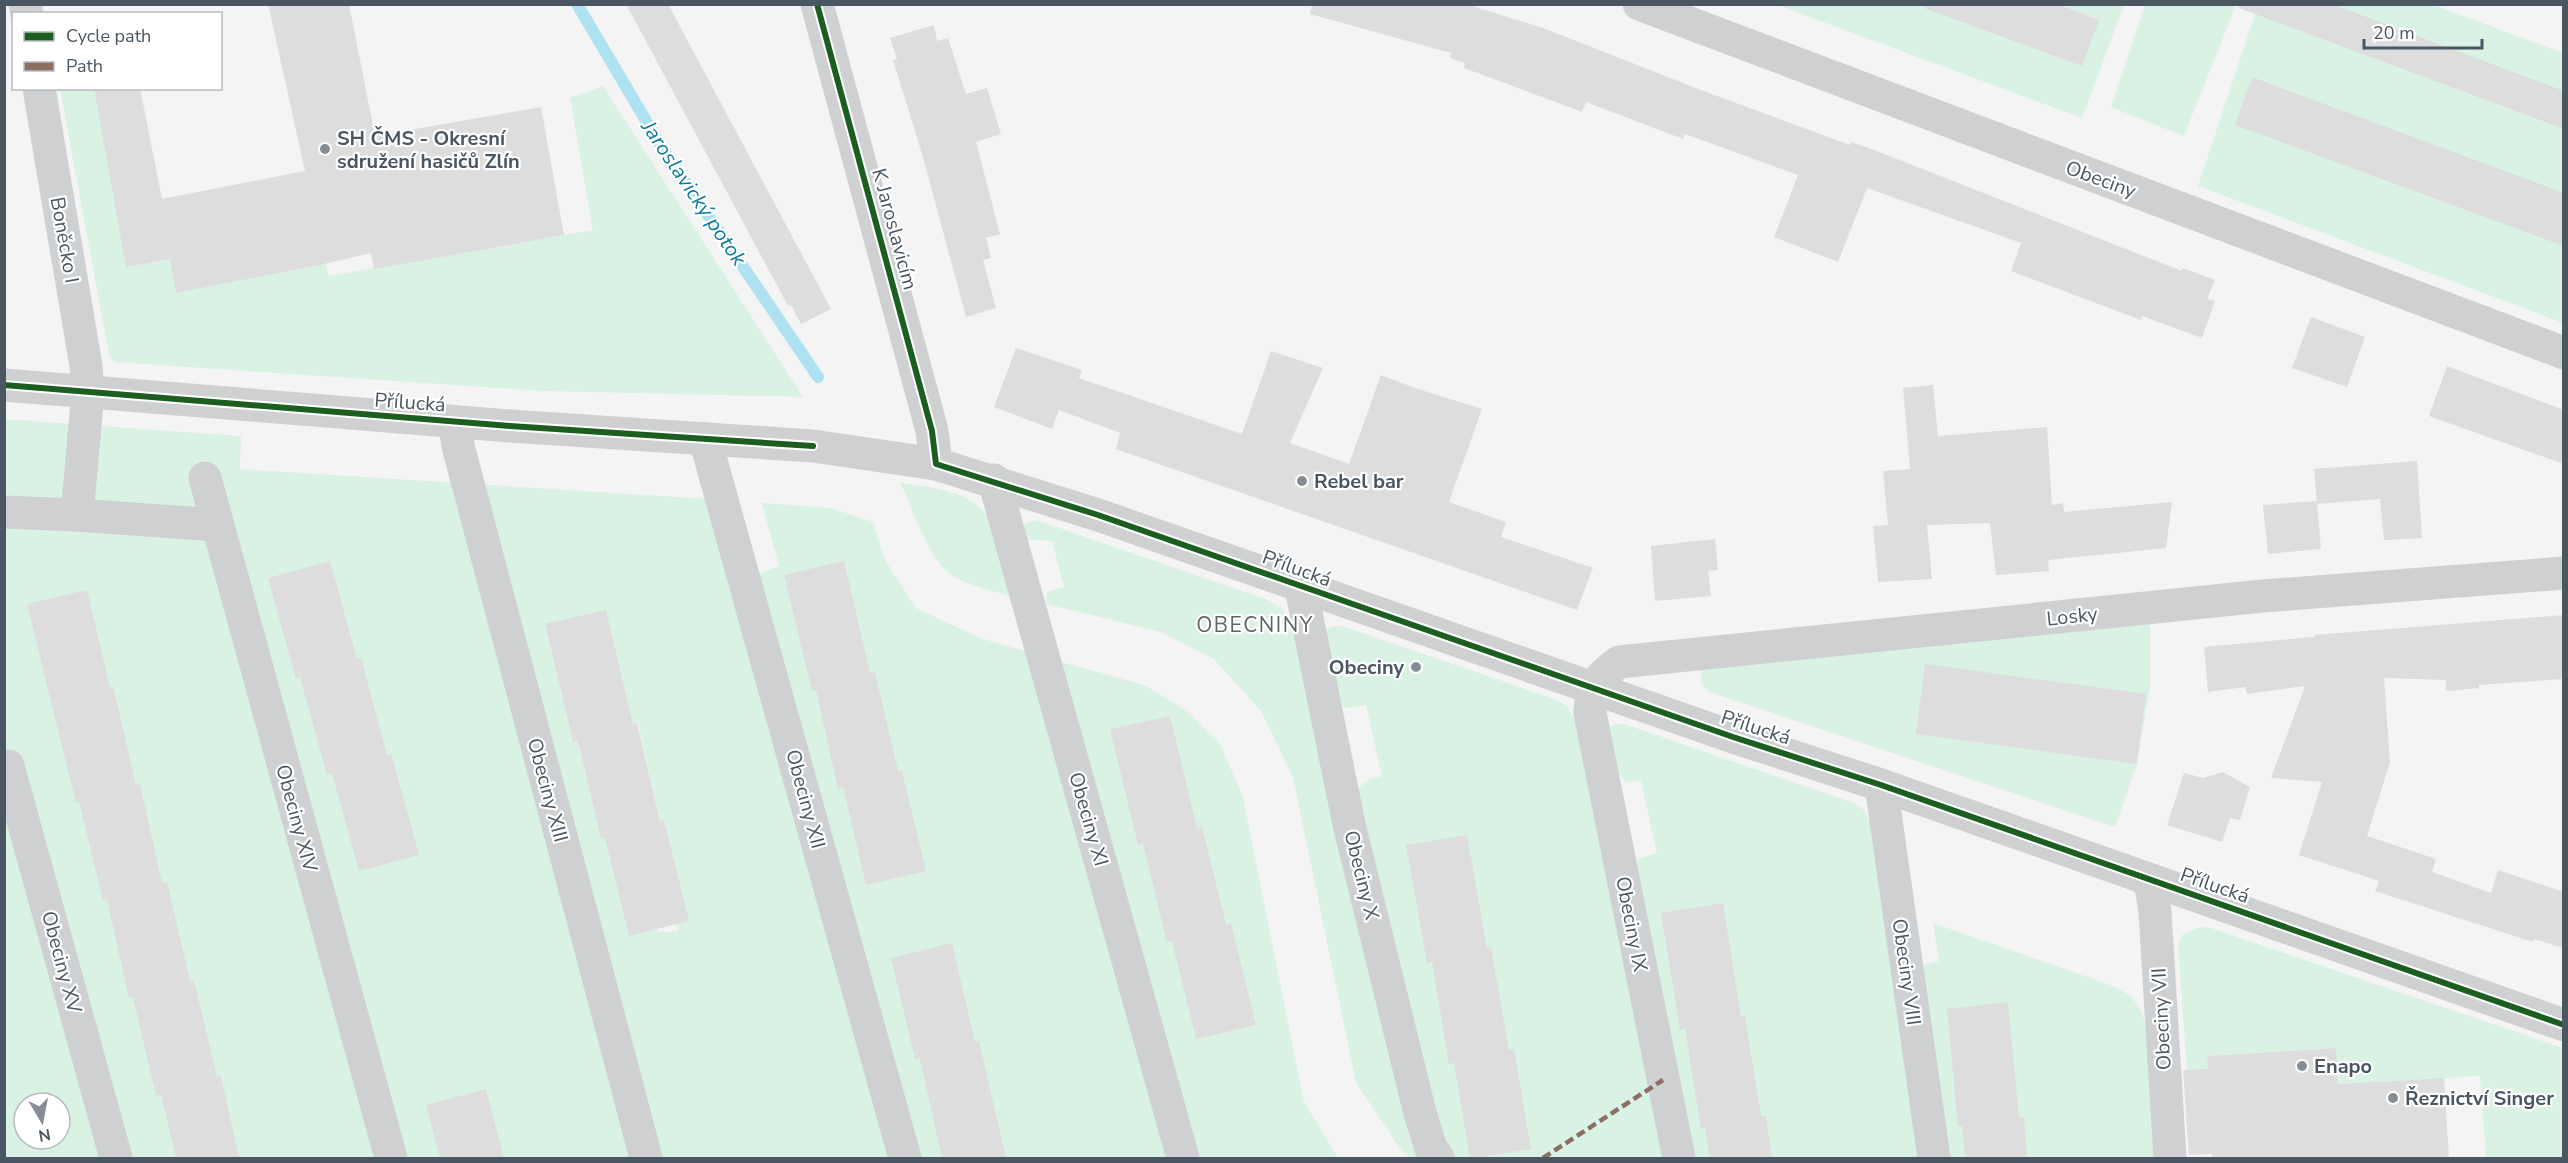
<svg xmlns="http://www.w3.org/2000/svg" width="2568" height="1163" font-family="'Nunito Sans',sans-serif">
	<style>
		.green { fill: #d9f2e3; fill-rule: evenodd }
		.lines { fill: none; stroke-linecap: round; stroke-linejoin: round }
		.stream { stroke: #aee2f0; stroke-width: 12 }
		.building { fill: #ddddde }
		.minor { stroke: #ced0d2; stroke-width: 33 }
		.tertiary { stroke: #ced0d2; stroke-width: 33 }
		.quiet { stroke: #8d6e63; stroke-width: 4.5; stroke-dasharray: 9 4.5; stroke-linecap: butt }
		.cycleway-casing { stroke: #fff; stroke-width: 10 }
		.cycleway { stroke: #1b5e20; stroke-width: 6 }
		.poi-dot { fill: #868d94; stroke: #fff; stroke-width: 2 }
		.labels { text-anchor: middle; stroke-width: 4.5; stroke-linejoin: round; paint-order: stroke }
		.poi-label { font-size: 20px; font-weight: bold; fill: #4a5661; stroke: #fff; text-anchor: start }
		.street-label { font-size: 20px; fill: #4a5661; stroke: #fff }
		.water-label { font-size: 21px; font-style: italic; fill: #0c7c9b; stroke: #fff }
		.neighbourhood-label { font-size: 21px; letter-spacing: 1.5px; fill: #5f6368; stroke: #fff }
	</style>
	<rect width="100%" height="100%" fill="#f4f4f4"/>
	<!-- green -->
	<g class="green">
		<polygon points="1777,5 2124,5 2082,118"/>
		<polygon points="2145,5 2236,5 2184,136 2111,107"/>
		<polygon points="2258,5 2434,5 2563,53 2563,323 2198,186"/>
		<polygon points="603,86 803,397 543,391 114,362 109,355 60,89 94,89 171,258 325,263 329,276 593,230 570,98"/>
		<path d="M4,419L241,436L240,469L709,499L893,1158H5ZM606,610L633,724L638,723L660,821L663,820L688,921L676,924L678,931L658,932V929L629,935L605,838H601L578,741L573,742L545,625ZM24,1103H60V1139H24Z"/>
		<path d="M900,482C924,487 956,489 976,504C999,522 1008,570 1017,597C998,593 958,583 944,569C925,548 912,508 900,482Z"/>
		<polygon points="762,503 831,508 873,522 885,560 916,608 980,638 1032,653 1177,1158 918,1158 757,574 779,566"/>
		<polygon points="1036,520 1268,600 1281,608 1294,624 1429,1158 1410,1158 1402,1151 1356,1083 1293,777 1261,711 1214,659 1161,632 1046,604 1047,592 1064,587 1052,541 1027,540 1020,526"/>
		<path d="M2150,624V685L2137,764L2115,827L1709,692C1701,685 1698,677 1703,668Z"/>
		<polygon points="1334,626 1342,626 1557,700 1567,706 1578,726 1671,1158 1454,1158 1434,1127 1358,788 1370,779 1382,776 1366,705 1347,708 1341,705 1321,631"/>
		<polygon points="1054,660 1144,685 1185,710 1219,742 1243,797 1304,1102 1338,1158 1196,1158"/>
		<polygon points="1616,724 1624,724 1854,803 1865,811 1872,825 1923,1158 1689,1158 1633,864 1638,859 1657,853 1641,781 1627,782 1616,772 1607,729"/>
		<path d="M1933,923L2116,987C2137,998 2143,1011 2148,1033L2155,1158H1945L1920,966L1939,961Z"/>
		<polygon points="2201,927 2211,928 2563,1048 2563,1158 2486,1158 2480,1076 2338,1084 2335,1048 2207,1056 2208,1071 2187,1070 2178,944 2183,934"/>
	</g>
	<g class="lines">
		<!-- stream -->
		<polyline class="stream" points="577,4 661,146 818,377"/>
	</g>
	<!-- building -->
	<g class="building">
		<polygon points="268,4 349,4 375,136 541,107 564,235 374,269 371,253 324,264 176,293 170,259 126,267 94,88 140,88 162,199 305,171"/>
		<polygon points="626,4 668,4 831,309 801,324 791,305 788,306"/>
		<polygon points="1312,4 1466,4 1543,28 1701,90 1850,145 1851,142 1869,148 2182,271 2183,268 2215,280 2207,299 2215,301 2202,338 2142,316 2141,320 2011,271 2021,243 1867,188 1838,262 1774,237 1798,175 1685,134 1683,139 1586,102 1582,112 1464,68 1465,63 1450,58 1451,53 1310,14"/>
		<polygon points="1925,4 2057,4 2099,20 2082,66 1924,8"/>
		<polygon points="2240,4 2332,4 2564,91 2564,129 2239,8"/>
		<polygon points="934,25 937,41 948,38 966,94 987,88 1001,134 976,142 1000,234 986,238 991,258 983,260 996,308 966,317 923,157 893,60 897,59 890,38"/>
		<polygon points="2252,77 2564,193 2564,246 2235,125"/>
		<polygon points="2311,317 2365,337 2347,387 2292,368"/>
		<polygon points="1016,348 1082,370 1079,378 1242,434 1271,351 1323,368 1290,443 1349,464 1381,375 1415,388 1482,409 1449,502 1506,522 1501,537 1593,568 1577,610 1116,449 1120,433 1059,410 1052,429 994,407"/>
		<polygon points="2447,366 2564,410 2564,464 2429,416"/>
		<polygon points="1933,385 1938,436 2047,427 2052,505 2063,503 2064,512 2172,502 2166,548 2048,560 2049,571 1996,575 1990,523 1927,525 1932,579 1878,582 1873,526 1888,525 1883,471 1910,469 1903,388"/>
		<polygon points="2417,461 2422,538 2384,540 2380,499 2317,504 2314,469"/>
		<polygon points="2317,501 2321,549 2268,554 2263,505"/>
		<polygon points="1715,539 1718,570 1708,571 1711,596 1655,601 1651,546"/>
		<polygon points="330,561 357,659 361,658 387,755 391,753 419,855 359,871 332,773 327,775 300,677 296,679 268,578"/>
		<polygon points="844,561 870,673 875,672 898,771 902,771 926,871 866,885 843,787 838,789 816,690 812,691 784,575"/>
		<polygon points="87,590 110,688 113,686 136,785 140,784 162,883 167,882 190,981 194,980 217,1077 221,1076 239,1158 176,1158 161,1094 156,1096 133,997 129,998 107,900 103,900 79,802 76,803 27,604"/>
		<polygon points="606,610 633,724 637,723 660,821 664,820 689,921 629,936 605,838 601,839 578,741 573,742 545,624"/>
		<polygon points="2564,615 2564,679 2479,685 2479,688 2446,691 2446,680 2384,678 2390,762 2367,836 2436,859 2432,872 2491,893 2498,870 2564,892 2564,948 2534,939 2533,942 2375,891 2379,881 2299,855 2322,782 2271,778 2305,686 2247,694 2245,687 2208,692 2204,647 2314,637 2314,635"/>
		<polygon points="1925,664 2146,694 2137,764 1916,734"/>
		<polygon points="1170,716 1197,828 1202,827 1226,924 1231,923 1256,1025 1196,1039 1172,941 1167,942 1143,844 1138,845 1110,729"/>
		<polygon points="2223,772 2250,787 2240,820 2230,818 2222,842 2167,825 2184,773 2203,778"/>
		<polygon points="1467,835 1487,949 1491,948 1509,1050 1514,1049 1531,1149 1477,1158 1470,1158 1454,1063 1449,1064 1432,962 1427,963 1406,845"/>
		<polygon points="1723,903 1741,1017 1745,1016 1761,1116 1766,1116 1772,1158 1710,1158 1705,1128 1701,1129 1685,1029 1680,1030 1661,913"/>
		<polygon points="952,943 975,1042 979,1041 1006,1158 942,1158 920,1059 915,1059 891,958"/>
		<polygon points="2008,1002 2019,1118 2024,1117 2027,1158 1965,1158 1962,1126 1958,1126 1947,1009"/>
		<polygon points="2336,1048 2338,1084 2444,1078 2449,1158 2213,1158 2212,1154 2189,1155 2183,1070 2208,1069 2207,1056"/>
		<polygon points="486,1089 504,1158 440,1158 426,1105"/>
	</g>
	<g class="lines">
		<!-- minor -->
		<g class="minor">
			<polyline points="25,4 27,14"/>
			<polyline points="817,4 932,431 936,464"/>
			<polyline points="1639,4 2564,353"/>
			<polyline points="454,422 458,446 646,1158"/>
			<polyline points="705,439 905,1158"/>
			<polyline points="205,478 391,1158"/>
			<polyline points="994,480 1183,1158"/>
			<polyline points="4,512 77,515 88,392 86,366 39,88"/>
			<polyline points="77,515 216,525"/>
			<polyline points="1301,588 1349,824 1420,1113 1431,1148 1438,1158"/>
			<polyline points="8,766 116,1158"/>
			<polyline points="1881,785 1934,1158"/>
			<polyline points="2150,880 2155,912 2170,1158"/>
			<path d="M1679,1158L1590,713C1590,688 1599,676 1619,662L2263,596L2564,573"/>
		</g>
		<!-- tertiary -->
		<polyline class="tertiary" points="4,385 510,426 813,446 936,464 1098,515 1733,737 1881,785 2564,1025"/>
		<!-- quiet -->
		<polyline class="quiet" points="1543,1158 1663,1080"/>
		<!-- cycleway casing -->
		<g class="cycleway-casing">
			<g id="cycleway">
				<polyline points="817,4 932,431 936,464 1098,515 1733,737 1881,785 2564,1025"/>
				<polyline points="4,385 510,426 813,446"/>
			</g>
		</g>
		<!-- cycleway -->
		<use href="#cycleway" class="cycleway"/>
	</g>
	<!-- markers -->
	<g class="poi-dot">
		<circle cx="325" cy="149" r="6"/>
		<circle cx="1302" cy="481" r="6"/>
		<circle cx="1416" cy="667" r="6"/>
		<circle cx="2302" cy="1066" r="6"/>
		<circle cx="2393" cy="1098" r="6"/>
	</g>
	<g class="labels">
		<!-- poi labels -->
		<g class="poi-label">
			<text x="337" y="145">SH ČMS - Okresní<tspan x="337" dy="23">sdružení hasičů Zlín</tspan></text>
			<text x="1314" y="488">Rebel bar</text>
			<text x="1404" y="674" text-anchor="end">Obeciny</text>
			<text x="2314" y="1073">Enapo</text>
			<text x="2405" y="1105">Řeznictví Singer</text>
		</g>
		<!-- street labels -->
		<g class="street-label">
			<text transform="translate(2101 179) rotate(20)" y="7">Obeciny</text>
			<text transform="translate(895 229) rotate(75)" y="7">K Jaroslavicím</text>
			<text transform="translate(65 240) rotate(80)" y="7">Boněcko I</text>
			<text transform="translate(410 402) rotate(4)" y="7">Přílucká</text>
			<text transform="translate(1297 568) rotate(20)" y="7">Přílucká</text>
			<text transform="translate(2072 616) rotate(-6)" y="7">Losky</text>
			<text transform="translate(1756 727) rotate(18)" y="7">Přílucká</text>
			<text transform="translate(548 790) rotate(75)" y="7">Obeciny XIII</text>
			<text transform="translate(806 799) rotate(75)" y="7">Obeciny XII</text>
			<text transform="translate(297 818) rotate(75)" y="7">Obeciny XIV</text>
			<text transform="translate(1089 819) rotate(74)" y="7">Obeciny XI</text>
			<text transform="translate(1362 875) rotate(76)" y="7">Obeciny X</text>
			<text transform="translate(2215 885) rotate(19)" y="7">Přílucká</text>
			<text transform="translate(1632 924) rotate(79)" y="7">Obeciny IX</text>
			<text transform="translate(62 962) rotate(75)" y="7">Obeciny XV</text>
			<text transform="translate(1907 972) rotate(82)" y="7">Obeciny VIII</text>
			<text transform="translate(2161 1019) rotate(-93)" y="7">Obeciny VII</text>
		</g>
		<!-- water labels -->
		<g class="water-label">
			<text transform="translate(694 193) rotate(56)" y="7">Jaroslavický potok</text>
		</g>
		<!-- neighbourhood labels -->
		<g class="neighbourhood-label">
			<text x="1255" y="632">OBECNINY</text>
		</g>
	</g>
	<!-- border -->
	<rect width="2568" height="1163" fill="none" stroke="#4a5661" stroke-width="12"/>
	<!-- legend -->
	<rect x="12" y="12" width="210" height="78" fill="#ffffff" stroke="#b7bbc0" stroke-width="1.5"/>
	<rect x="24" y="32" width="30" height="9" fill="#1b5e20" stroke="#b7bbc0" stroke-width="1.5"/>
	<text x="66" y="42" font-size="18" fill="#4a5661">Cycle path</text>
	<rect x="24" y="62" width="30" height="9" fill="#8d6e63" stroke="#b7bbc0" stroke-width="1.5"/>
	<text x="66" y="72" font-size="18" fill="#4a5661">Path</text>
	<!-- north arrow -->
	<g transform="translate(42 1121) rotate(170)"><circle r="28" fill="#ffffff" stroke="#b7bbc0" stroke-width="1.5"/>
	<path d="M0-4.5L10 22L0 15L-10 22Z" fill="#868d94"/>
	<text y="-9" font-size="16" font-weight="bold" text-anchor="middle" fill="#4a5661">N</text>
	</g>
	<!-- scale -->
	<path d="M2364 39v9h118v-9" fill="none" stroke="#4a5661" stroke-width="3"/>
	<text x="2373" y="39" font-size="18" fill="#4a5661" stroke="#ffffff" stroke-width="4.5" paint-order="stroke">20 m</text>
</svg>
